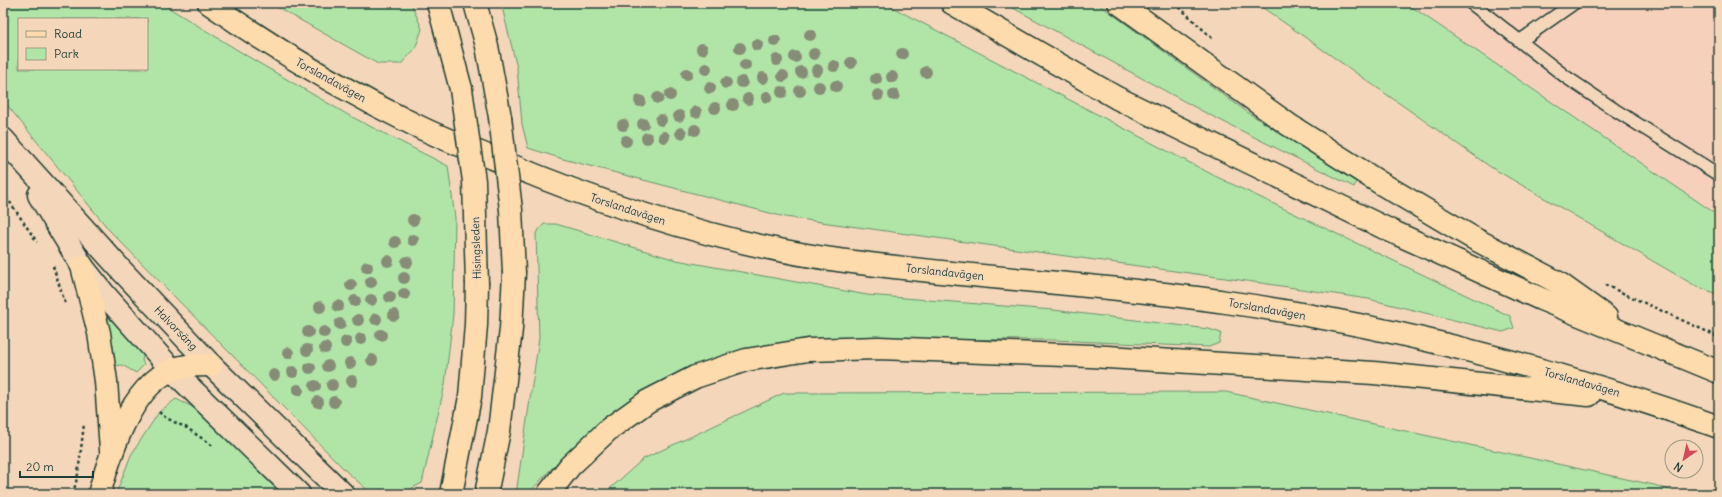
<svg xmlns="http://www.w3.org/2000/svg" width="1722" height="497" font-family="Delius,sans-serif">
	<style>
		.built { fill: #f6d0bb }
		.green { fill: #b1e5a7; stroke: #68916e; fill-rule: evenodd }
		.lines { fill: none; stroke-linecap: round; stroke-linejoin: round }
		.service-casing { stroke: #1f3d34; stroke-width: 15 }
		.tertiary-casing { stroke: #1f3d34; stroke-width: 25 }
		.primary-casing { stroke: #1f3d34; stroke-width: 25 }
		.trunk-casing { stroke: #1f3d34; stroke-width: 25 }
		.path { stroke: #1f3d34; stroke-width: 2.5; stroke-dasharray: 3 3; stroke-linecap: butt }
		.service { stroke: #f4d7ba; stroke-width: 12 }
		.tertiary { stroke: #f4d7ba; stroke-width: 22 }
		.primary { stroke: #fedbac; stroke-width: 22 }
		.trunk { stroke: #fedbac; stroke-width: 22 }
		.trunk-bridge-casing { stroke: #1f3d34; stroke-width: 25; stroke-linecap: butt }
		.trunk-bridge { stroke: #fedbac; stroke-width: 22 }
		.tree { fill: #878c77 }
		.labels { text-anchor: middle; stroke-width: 3; stroke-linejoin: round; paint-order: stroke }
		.street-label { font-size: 11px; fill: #1f3d34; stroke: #f4d7ba }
	</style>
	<rect width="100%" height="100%" fill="#f4d7ba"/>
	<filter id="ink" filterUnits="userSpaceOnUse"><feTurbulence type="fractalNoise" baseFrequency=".025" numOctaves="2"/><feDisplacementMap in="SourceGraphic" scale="8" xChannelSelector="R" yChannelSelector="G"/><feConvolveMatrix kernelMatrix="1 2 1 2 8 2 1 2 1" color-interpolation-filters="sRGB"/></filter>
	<g filter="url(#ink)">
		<!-- built -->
		<polygon class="built" points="1406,3 1719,3 1719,216"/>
		<!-- green -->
		<g class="green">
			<path d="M3,3H161L252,59L350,116L448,166L455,218L453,315L445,384L422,483L401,494H372L347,472L110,231L3,100ZM19,19H147V69H19Z"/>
			<polygon points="270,3 411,3 422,29 415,49 401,64 378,64"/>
			<polygon points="501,3 884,3 1217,177 1510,316 1514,328 1503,332 1368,299 1261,283 785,217 563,159 528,148 522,124 517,68"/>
			<polygon points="1004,3 1097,3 1247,112 1356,182 1354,187 1202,111"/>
			<polygon points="1256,3 1406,3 1719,216 1719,295 1694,285 1489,166"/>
			<polygon points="544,224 556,224 676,260 867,295 1053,310 1209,329 1221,333 1219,343 1209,347 1052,340 859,339 680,373 615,410 551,469 528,494 516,494 539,338 536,233"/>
			<polygon points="109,317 144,354 142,360 144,365 136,373 122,365 113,366 106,321"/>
			<polygon points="1226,392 1654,485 1682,494 604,494 643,459 784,393"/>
			<polygon points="176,399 195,408 283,494 116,494 131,455 159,412"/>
		</g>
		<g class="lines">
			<!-- service casing -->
			<g class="service-casing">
				<g id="service">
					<polyline points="1471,3 1566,77 1615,110 1719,175"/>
					<polyline points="1520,41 1574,3"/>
				</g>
			</g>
			<!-- tertiary casing -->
			<g class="tertiary-casing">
				<g id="tertiary">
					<polyline points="3,139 123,272 211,365 343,494"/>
					<polyline points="39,195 82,266 105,295 172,370 299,494"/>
				</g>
			</g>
			<!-- primary casing -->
			<g class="primary-casing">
				<g id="primary">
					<path d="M209,3C274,49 343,90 415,125C443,139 473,150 503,162C610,207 722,244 838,260C967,278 1097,283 1226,302C1392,325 1561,371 1719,427"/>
					<polyline points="952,3 1117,98 1391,231 1541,299 1719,372"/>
					<polyline points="1119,3 1289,125 1382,184 1473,238 1557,282 1606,317"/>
					<polyline points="548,494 570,466 609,429 648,401 695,377 746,360 808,350 879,348 1091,356 1374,373 1589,395"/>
				</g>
			</g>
			<!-- trunk casing -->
			<g class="trunk-casing">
				<g id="trunk">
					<polyline points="438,3 461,89"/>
					<polyline points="475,3 487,46 500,117"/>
					<polyline points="82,266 99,333 106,381 111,450"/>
					<path d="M99,494C111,453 129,390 171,370C183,365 198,365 211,365"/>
					<polyline points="451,494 470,397 476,325 477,284"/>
					<polyline points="486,494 499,431 511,329 514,273"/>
				</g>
			</g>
			<!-- path -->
			<g class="path">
				<polyline points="1175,3 1214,40"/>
				<polyline points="3,192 37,242"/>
				<polyline points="53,266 65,303"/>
				<polyline points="1605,285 1719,337"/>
				<polyline points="159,412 166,418 187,428 213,446"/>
				<polyline points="73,494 78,474 84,424"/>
			</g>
			<!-- service -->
			<use href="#service" class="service"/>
			<!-- tertiary -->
			<use href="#tertiary" class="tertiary"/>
			<!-- primary -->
			<use href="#primary" class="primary"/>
			<!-- trunk -->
			<use href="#trunk" class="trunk"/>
			<!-- trunk-bridge casing -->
			<g class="trunk-bridge-casing">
				<g id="trunk-bridge">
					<polyline points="461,89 474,181 477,284"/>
					<polyline points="500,117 511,210 514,273"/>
				</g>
			</g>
			<!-- trunk-bridge -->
			<use href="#trunk-bridge" class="trunk-bridge"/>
		</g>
		<!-- trees -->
		<g class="tree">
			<circle cx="810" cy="35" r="6"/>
			<circle cx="775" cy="41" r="6"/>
			<circle cx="757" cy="45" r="6"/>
			<circle cx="740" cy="48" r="6"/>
			<circle cx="702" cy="49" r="6"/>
			<circle cx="814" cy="54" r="6"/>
			<circle cx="902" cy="54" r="6"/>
			<circle cx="795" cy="57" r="6"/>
			<circle cx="777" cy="60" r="6"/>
			<circle cx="851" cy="63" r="6"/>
			<circle cx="745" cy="65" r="6"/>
			<circle cx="834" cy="66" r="6"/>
			<circle cx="706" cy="69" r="6"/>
			<circle cx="817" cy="70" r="6"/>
			<circle cx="801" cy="72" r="6"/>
			<circle cx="926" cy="72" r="6"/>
			<circle cx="687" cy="74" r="6"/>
			<circle cx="783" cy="76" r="6"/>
			<circle cx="892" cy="77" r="6"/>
			<circle cx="763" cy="78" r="6"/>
			<circle cx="876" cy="79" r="6"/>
			<circle cx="742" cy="82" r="6"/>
			<circle cx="726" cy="83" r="6"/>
			<circle cx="836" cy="86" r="6"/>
			<circle cx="819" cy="87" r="6"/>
			<circle cx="710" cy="88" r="6"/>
			<circle cx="800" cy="91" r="6"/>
			<circle cx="782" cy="92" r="6"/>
			<circle cx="670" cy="95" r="6"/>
			<circle cx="878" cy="95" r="6"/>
			<circle cx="894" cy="95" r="6"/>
			<circle cx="767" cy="97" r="6"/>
			<circle cx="658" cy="98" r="6"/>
			<circle cx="748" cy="99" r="6"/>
			<circle cx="640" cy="101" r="6"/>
			<circle cx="733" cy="105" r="6"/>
			<circle cx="715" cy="108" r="6"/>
			<circle cx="696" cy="112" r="6"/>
			<circle cx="679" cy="116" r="6"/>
			<circle cx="661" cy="120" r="6"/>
			<circle cx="643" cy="124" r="6"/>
			<circle cx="623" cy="125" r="6"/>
			<circle cx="695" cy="130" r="6"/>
			<circle cx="681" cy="133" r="6"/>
			<circle cx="664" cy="137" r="6"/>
			<circle cx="647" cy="138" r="6"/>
			<circle cx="626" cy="141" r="6"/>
			<circle cx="413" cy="220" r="6"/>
			<circle cx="413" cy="240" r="6"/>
			<circle cx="395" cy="242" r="6"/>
			<circle cx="388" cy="261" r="6"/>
			<circle cx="407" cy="262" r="6"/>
			<circle cx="367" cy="267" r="6"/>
			<circle cx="404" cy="278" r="6"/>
			<circle cx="371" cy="282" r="6"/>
			<circle cx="351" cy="285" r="6"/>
			<circle cx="404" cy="294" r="6"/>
			<circle cx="390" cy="297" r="6"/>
			<circle cx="371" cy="300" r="6"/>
			<circle cx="355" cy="301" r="6"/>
			<circle cx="338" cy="306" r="6"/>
			<circle cx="320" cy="307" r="6"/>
			<circle cx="394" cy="315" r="6"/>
			<circle cx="376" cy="319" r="6"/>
			<circle cx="358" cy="320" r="6"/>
			<circle cx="340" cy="324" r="6"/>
			<circle cx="308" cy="332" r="6"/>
			<circle cx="324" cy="332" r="6"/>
			<circle cx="381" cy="335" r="6"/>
			<circle cx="361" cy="339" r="6"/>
			<circle cx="346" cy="342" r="6"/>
			<circle cx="325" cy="348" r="6"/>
			<circle cx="307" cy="350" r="6"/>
			<circle cx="288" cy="353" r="6"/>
			<circle cx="372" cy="360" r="6"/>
			<circle cx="350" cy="363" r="6"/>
			<circle cx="328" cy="366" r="6"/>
			<circle cx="310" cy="368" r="6"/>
			<circle cx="293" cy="372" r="6"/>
			<circle cx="274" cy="375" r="6"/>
			<circle cx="352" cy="381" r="6"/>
			<circle cx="332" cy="385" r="6"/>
			<circle cx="315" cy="386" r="6"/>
			<circle cx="298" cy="390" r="6"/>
			<circle cx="318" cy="402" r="6"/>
			<circle cx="334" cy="402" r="6"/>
		</g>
	</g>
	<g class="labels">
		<!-- street labels -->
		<g class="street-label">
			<text transform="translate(331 80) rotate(29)" y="4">Torslandavägen</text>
			<text transform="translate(628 209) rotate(18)" y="4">Torslandavägen</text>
			<text transform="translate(476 248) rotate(-92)" y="4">Hisingsleden</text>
			<text transform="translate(945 272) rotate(6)" y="4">Torslandavägen</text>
			<text transform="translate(1267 309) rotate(10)" y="4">Torslandavägen</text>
			<text transform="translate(176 328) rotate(46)" y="4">Halvorsäng</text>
			<text transform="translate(1582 382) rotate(16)" y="4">Torslandavägen</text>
		</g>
	</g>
	<!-- margin -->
	<rect width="1722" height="497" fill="none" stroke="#f4d7ba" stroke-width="16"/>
	<rect x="8" y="8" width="1706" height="481" fill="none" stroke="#1f3d34" stroke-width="1.5" filter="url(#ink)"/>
	<!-- legend -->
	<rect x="18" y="18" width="130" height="52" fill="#f4d7ba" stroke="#9f9984"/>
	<rect x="26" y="31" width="20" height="6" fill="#fedbac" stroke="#9f9984"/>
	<text x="54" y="38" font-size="12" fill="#1f3d34">Road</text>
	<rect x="26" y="48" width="20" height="12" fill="#b1e5a7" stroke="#9f9984"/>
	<text x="54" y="58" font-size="12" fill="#1f3d34">Park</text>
	<!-- north arrow -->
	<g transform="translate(1684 459) rotate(214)"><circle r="19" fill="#f4d7ba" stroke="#9f9984"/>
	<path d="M0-3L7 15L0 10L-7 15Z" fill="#d1495b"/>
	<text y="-6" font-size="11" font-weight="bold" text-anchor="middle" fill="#1f3d34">N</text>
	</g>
	<!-- scale -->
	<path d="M20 471v6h73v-6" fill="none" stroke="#1f3d34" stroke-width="2"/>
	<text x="26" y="471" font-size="12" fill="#1f3d34" stroke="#f4d7ba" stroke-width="3" paint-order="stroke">20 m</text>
</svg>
